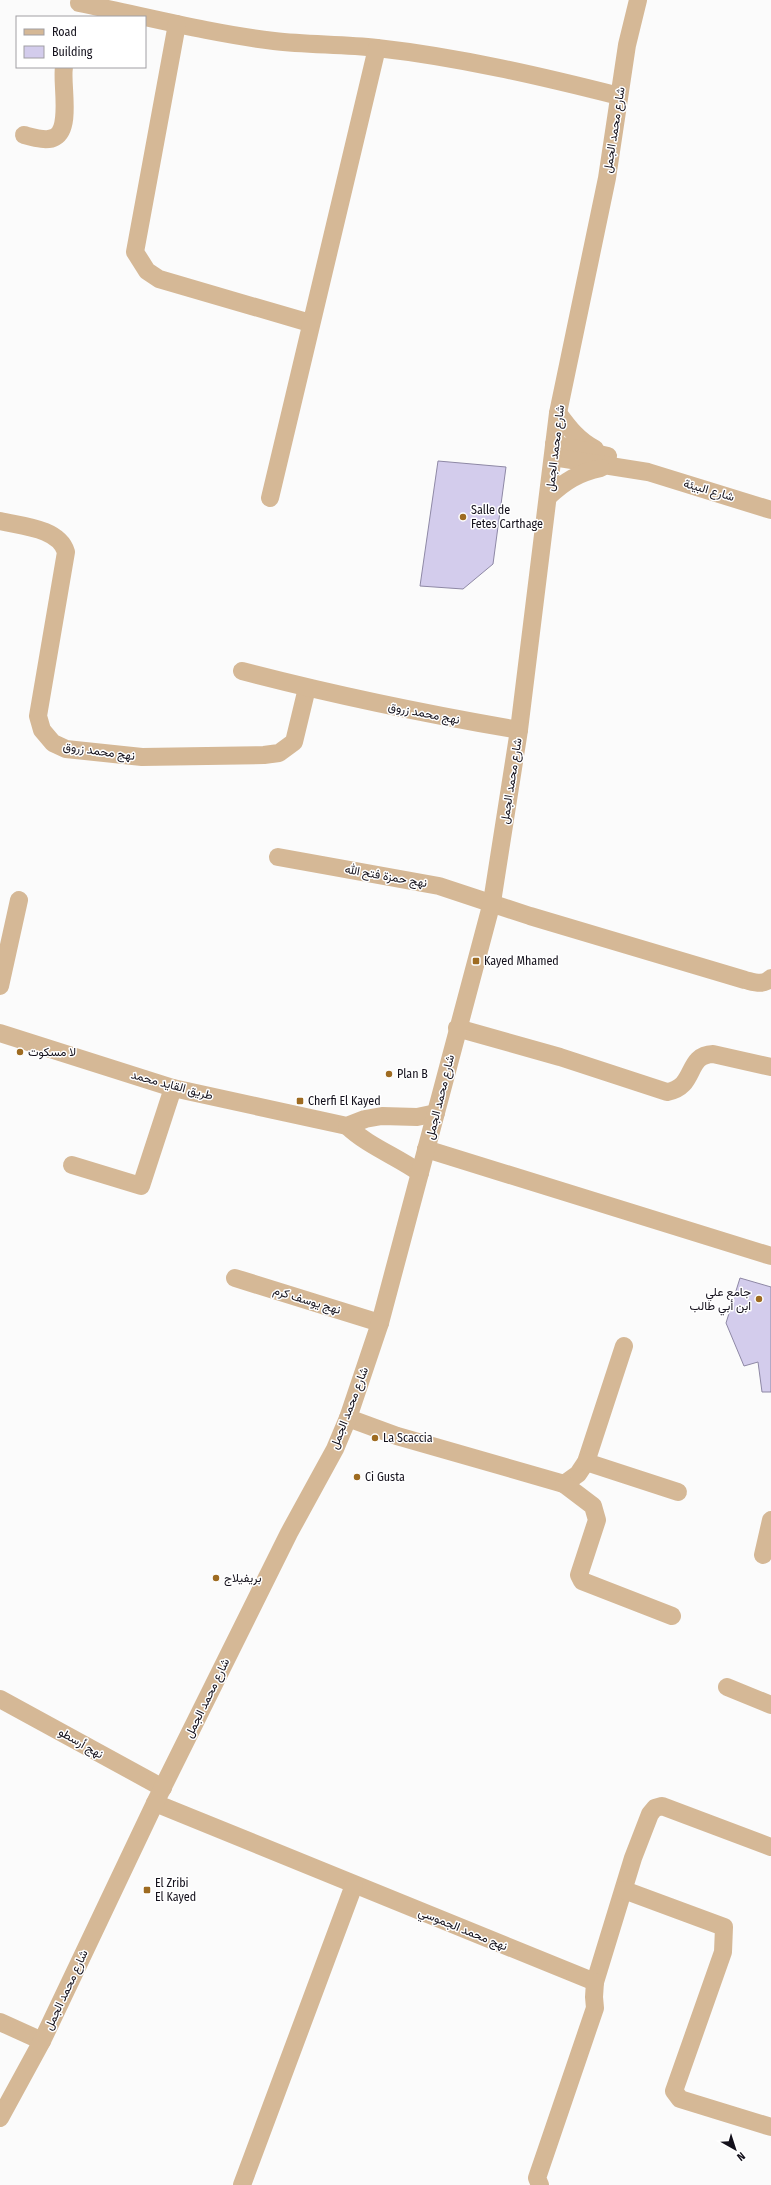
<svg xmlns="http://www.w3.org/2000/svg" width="771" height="2185" font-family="'Fira Sans Condensed',Vazirmatn,sans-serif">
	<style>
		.building { fill: #d3ccec; stroke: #8e88a5 }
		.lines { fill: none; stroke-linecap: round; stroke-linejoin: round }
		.minor { stroke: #d5b896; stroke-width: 18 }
		.poi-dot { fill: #9e6b21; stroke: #fff; stroke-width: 1.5 }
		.labels { text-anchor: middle; stroke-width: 3; stroke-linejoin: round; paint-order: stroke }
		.street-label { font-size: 12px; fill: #13101b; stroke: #fff }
		.poi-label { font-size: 12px; fill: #13101b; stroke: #fff; text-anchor: start }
	</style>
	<rect width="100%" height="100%" fill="#fbfbfb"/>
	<!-- building -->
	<g class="building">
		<polygon points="438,461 506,467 493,564 463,589 420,586"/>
		<polygon points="740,1278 771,1287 771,1392 762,1392 758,1362 744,1366 726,1323"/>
	</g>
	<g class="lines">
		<!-- minor -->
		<g class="minor">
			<path d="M79,3C144,16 208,33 274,41C308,45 343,44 377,48C458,57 540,76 619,96"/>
			<polyline points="177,24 135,252 147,271 159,279 310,323"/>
			<path d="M24,135C32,137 47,142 55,137C72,128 61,83 64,67"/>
			<path d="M558,413C569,428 578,440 595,449"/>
			<polyline points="554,444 608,456"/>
			<polyline points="553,457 648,472 771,510"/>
			<path d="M548,497C565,481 578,473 601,468"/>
			<polyline points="270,498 377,48"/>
			<path d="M0,521C21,526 59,528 66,552L38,716L42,730L53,743L66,749L142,757L264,755L279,753L294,742L307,688"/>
			<path d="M242,671C334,695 426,714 519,730"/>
			<path d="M278,857L439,886L530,916L745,980C754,982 763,986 771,978"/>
			<polyline points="0,986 19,900"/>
			<path d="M457,1028L560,1057L667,1092C697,1087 685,1055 713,1054L771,1067"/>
			<polyline points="0,1033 173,1088 347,1126 365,1119 382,1116 417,1117 436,1113"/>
			<path d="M347,1126C368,1146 396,1156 420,1173"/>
			<polyline points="426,1149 771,1256"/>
			<polyline points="72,1165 141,1186 173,1088"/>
			<polyline points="235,1278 380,1323"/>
			<polyline points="348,1418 397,1436 564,1484 578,1474 586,1462 624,1346"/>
			<polyline points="586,1462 678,1492"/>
			<polyline points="564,1484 593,1506 597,1520 579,1575 582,1581 672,1616"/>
			<polyline points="763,1555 771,1520"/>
			<polyline points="727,1687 771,1705"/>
			<polyline points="0,1699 163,1788"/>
			<polyline points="155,1803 595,1982 633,1858 650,1814 655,1808 662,1806 771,1847"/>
			<polyline points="624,1890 724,1927 723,1952 674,2091 680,2099 771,2127"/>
			<polyline points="0,2022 42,2041"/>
			<polyline points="0,2118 42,2041 155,1803 289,1533 335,1449 348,1418 380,1323 492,902 519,730 558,413 607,178 627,45 638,0"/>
			<polyline points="242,2185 354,1885"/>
			<polyline points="540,2185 537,2178 595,2008 594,1997 595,1982"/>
		</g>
	</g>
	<!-- markers -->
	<g class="poi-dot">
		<circle cx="463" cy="517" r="4"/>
		<rect x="472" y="957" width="8" height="8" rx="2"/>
		<circle cx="20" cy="1052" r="4"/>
		<circle cx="389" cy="1074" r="4"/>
		<rect x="296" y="1097" width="8" height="8" rx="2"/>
		<circle cx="759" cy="1299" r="4"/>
		<circle cx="375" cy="1438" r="4"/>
		<circle cx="357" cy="1477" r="4"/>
		<circle cx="216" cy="1578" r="4"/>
		<rect x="143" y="1886" width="8" height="8" rx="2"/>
	</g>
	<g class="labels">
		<!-- street labels -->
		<g class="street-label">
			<text transform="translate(614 130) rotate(-81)" y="4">شارع محمد الجمل</text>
			<text transform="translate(555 448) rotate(-83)" y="4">شارع محمد الجمل</text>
			<text transform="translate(709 490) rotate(16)" y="4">شارع البيئة</text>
			<text transform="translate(424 713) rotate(11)" y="4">نهج محمد زروق</text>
			<text transform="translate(99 751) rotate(8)" y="4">نهج محمد زروق</text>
			<text transform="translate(511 781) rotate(-81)" y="4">شارع محمد الجمل</text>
			<text transform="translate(386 876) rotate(10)" y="4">نهج حمزة فتح الله</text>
			<text transform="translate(172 1085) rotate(15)" y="4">طريق القايد محمد</text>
			<text transform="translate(440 1097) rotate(-76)" y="4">شارع محمد الجمل</text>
			<text transform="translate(307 1300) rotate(17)" y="4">نهج يوسف كرم</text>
			<text transform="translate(349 1408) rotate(-69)" y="4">شارع محمد الجمل</text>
			<text transform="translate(207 1698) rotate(-64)" y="4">شارع محمد الجمل</text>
			<text transform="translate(81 1743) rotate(30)" y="4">نهج أرسطو</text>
			<text transform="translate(463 1929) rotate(22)" y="4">نهج محمد الجموسي</text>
			<text transform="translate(66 1990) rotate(-65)" y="4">شارع محمد الجمل</text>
		</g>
		<!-- poi labels -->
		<g class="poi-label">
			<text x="471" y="514">Salle de<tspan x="471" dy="14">Fetes Carthage</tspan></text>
			<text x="484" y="965">Kayed Mhamed</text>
			<text x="28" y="1056">لا مسكوت</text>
			<text x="397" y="1078">Plan B</text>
			<text x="308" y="1105">Cherfi El Kayed</text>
			<text x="751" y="1296" text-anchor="end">جامع علي<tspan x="751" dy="14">ابن أبي طالب</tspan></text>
			<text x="383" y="1442">La Scaccia</text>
			<text x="365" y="1481">Ci Gusta</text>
			<text x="224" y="1582">بريفيلاج</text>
			<text x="155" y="1887">El Zribi<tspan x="155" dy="14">El Kayed</tspan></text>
		</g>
	</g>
	<!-- legend -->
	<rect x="16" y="16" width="130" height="52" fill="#ffffff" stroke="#a19fa4"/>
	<rect x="24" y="29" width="20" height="6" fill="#d5b896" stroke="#a19fa4"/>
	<text x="52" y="36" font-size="12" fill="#13101b">Road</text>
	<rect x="24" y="46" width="20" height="12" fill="#d3ccec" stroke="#a19fa4"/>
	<text x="52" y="56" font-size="12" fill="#13101b">Building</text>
	<!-- north arrow -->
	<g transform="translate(735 2149) rotate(141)" stroke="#ffffff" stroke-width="3" paint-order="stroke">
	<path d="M0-3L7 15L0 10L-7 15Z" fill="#13101b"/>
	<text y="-6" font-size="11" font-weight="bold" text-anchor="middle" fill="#13101b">N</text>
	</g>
</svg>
